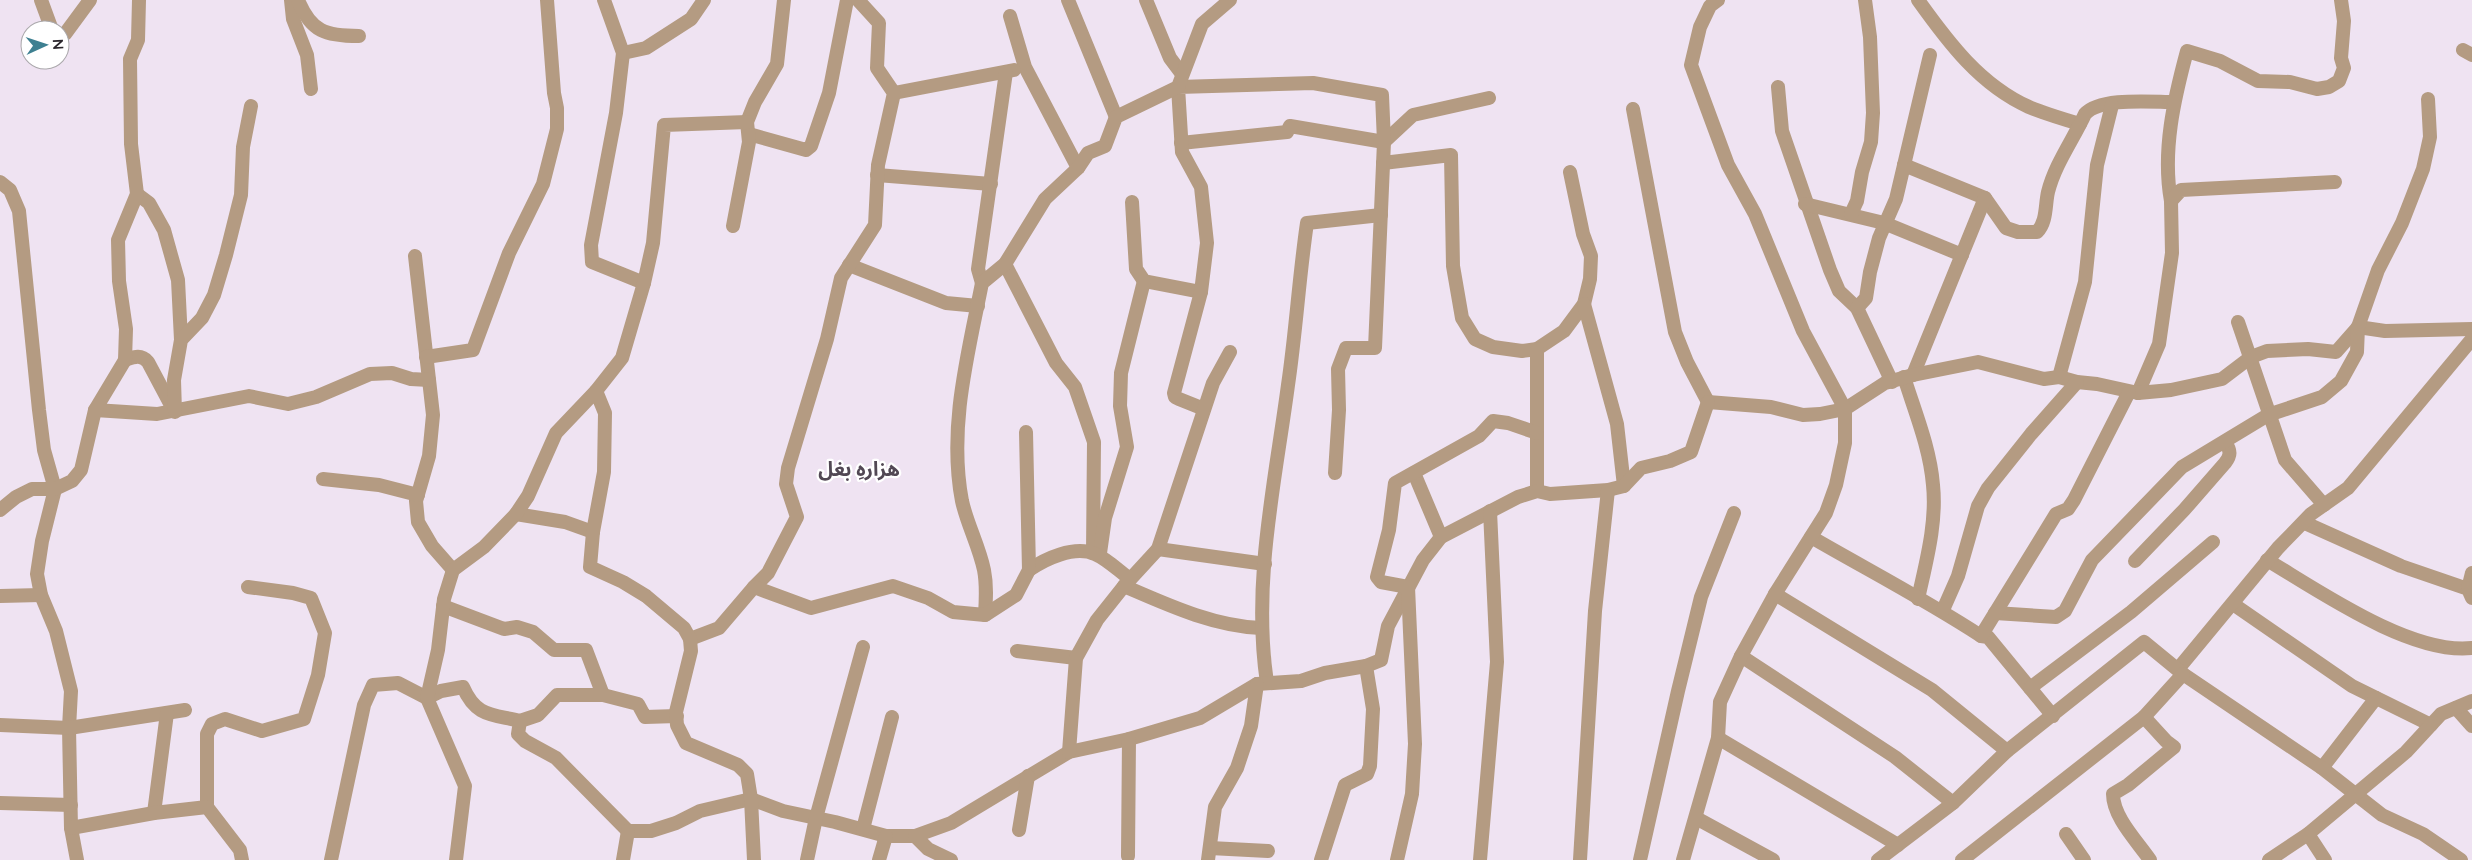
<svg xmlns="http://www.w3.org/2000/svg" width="2472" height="860" font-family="Lato,'Noto Sans Arabic',sans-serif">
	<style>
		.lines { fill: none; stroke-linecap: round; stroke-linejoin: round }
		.minor { stroke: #b49b82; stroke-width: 14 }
		.labels { text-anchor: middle; stroke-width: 4.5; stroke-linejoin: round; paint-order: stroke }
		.district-label { font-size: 20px; font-weight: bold; fill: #524854; stroke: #fff }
	</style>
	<rect width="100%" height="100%" fill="#efe3f2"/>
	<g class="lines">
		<!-- minor -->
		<g class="minor">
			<polyline points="41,0 52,30"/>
			<polyline points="291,0 293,19 307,55 311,89"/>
			<path d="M298,0C311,32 326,36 359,36"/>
			<polyline points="604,0 623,53 616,113 591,245 592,262 644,283"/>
			<polyline points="1068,0 1116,117"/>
			<polyline points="1146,0 1170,58 1182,74"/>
			<path d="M1918,0C1948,42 1980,85 2029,107C2046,114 2063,119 2080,124"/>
			<polyline points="1010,16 1025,67 1078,168"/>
			<polyline points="60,34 65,34 90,0"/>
			<polyline points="2463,50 2472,55"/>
			<polyline points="623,53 646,48 691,19 704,0"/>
			<polyline points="1778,87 1782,131 1830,270 1839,291 1857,308 1892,382"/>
			<polyline points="894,93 1014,70"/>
			<polyline points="1633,109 1675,332 1687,362 1708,402"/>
			<polyline points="749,134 806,150 811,146 829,93 847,0"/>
			<polyline points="1181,143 1287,132 1290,126 1384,142 1413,115 1489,98"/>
			<polyline points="1383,163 1451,155 1453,266 1462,318 1475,339 1493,347 1522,351 1537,349 1564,331 1584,304 1590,279 1591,256 1583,234 1570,172"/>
			<path d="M1904,165L1985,198L2006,228L2018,232H2037C2047,222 2045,205 2048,192C2055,164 2073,140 2085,114C2100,97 2151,102 2174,102"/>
			<polyline points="877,175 991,184"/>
			<polyline points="0,182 10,190 19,211 39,410 44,450 55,489 42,541 37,574 41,595 56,631 71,691 69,728 71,828 77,860"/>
			<polyline points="137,194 149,203 164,230 178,280 181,340"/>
			<path d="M2171,201C2162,151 2174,99 2187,51L2220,61L2258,81L2290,82L2317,89L2329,87L2339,81L2344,68L2341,58L2344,21L2341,0"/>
			<polyline points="1132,202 1136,269 1144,281 1201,292"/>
			<polyline points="1805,204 1884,223 1962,255"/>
			<polyline points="1851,214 1857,201 1862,172 1871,142 1873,113 1870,37 1865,0"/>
			<polyline points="733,226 749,142 747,122 755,102 777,64 784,0"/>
			<polyline points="415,256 433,415 429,456 416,501 418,522 432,546 453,570"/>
			<polyline points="1005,264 1056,363 1075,387 1094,442 1093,553"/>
			<polyline points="849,265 946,303 978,306"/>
			<polyline points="982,283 978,269 1006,72"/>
			<polyline points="1584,304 1617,424 1624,486"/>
			<polyline points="1857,308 1866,298 1870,272 1879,238 1896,199 1930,55"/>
			<polyline points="2238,322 2285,460 2324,505"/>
			<polyline points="2358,327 2385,331 2472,329"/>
			<polyline points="1537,349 1537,491"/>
			<polyline points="426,357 473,350 509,253 543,184 557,129 557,108 554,93 547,0"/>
			<path d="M125,360C134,357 141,354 148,362L173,409"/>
			<polyline points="1913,375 1985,198"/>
			<path d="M1904,377C1915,412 1930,448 1933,485C1937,523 1926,562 1918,599"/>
			<polyline points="2059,377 2085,282 2097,165 2112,105"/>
			<polyline points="596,391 622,358 644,283 653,243 664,125 747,122"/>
			<polyline points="2138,393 2159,344 2172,253 2171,201 2181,190 2335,182"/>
			<polyline points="1708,402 1771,407 1803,415 1820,414 1845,409 1885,383 1913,375 1978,362 2044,379 2059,377 2077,382 2097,384 2138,393 2171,390 2222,379 2251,357 2267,351 2308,349 2336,352 2358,327"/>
			<polyline points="1204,409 1179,399 1175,397 1174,393 1201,292 1207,243 1201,187 1182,152 1178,87 1313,83 1382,95 1384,142 1375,348 1346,348 1338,369 1339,410 1335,473"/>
			<polyline points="95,410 157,414 249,396 288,404 316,397 370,374 392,373 411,379 429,380"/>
			<polyline points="175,412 174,380 181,340 202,318 214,295 226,255 241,195 243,147 251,106"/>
			<polyline points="1414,473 1441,537"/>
			<polyline points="323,479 379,485 418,495"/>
			<polyline points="0,510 16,497 32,489 55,489 72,481 81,470 95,410 125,360 126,329 119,281 118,240 137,194 131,144 130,59 138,40 139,0"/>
			<polyline points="516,514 565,522 593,532"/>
			<polyline points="2305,523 2401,566 2468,589 2472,598"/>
			<path d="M1811,537C1868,570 1926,600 1981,636L1988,637L2053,716"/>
			<polyline points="1158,549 1265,564"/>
			<polyline points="1100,553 1105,518 1127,447 1120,406 1121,373 1144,281"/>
			<path d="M2267,560C2319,591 2411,655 2472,648"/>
			<path d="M2135,561L2184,510L2225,463C2231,455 2231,451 2225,442"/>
			<path d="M1029,570C1045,559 1074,545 1095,554C1107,559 1119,571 1130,579"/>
			<path d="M1124,586C1168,605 1213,626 1261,628"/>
			<polyline points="754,587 768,573 797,517 786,484 788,468 827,339 841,278 875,225 878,165 894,93 877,68 879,23 858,0"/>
			<polyline points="2468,589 2472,573"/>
			<polyline points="1775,594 1932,690 2007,751"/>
			<polyline points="0,596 41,595"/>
			<polyline points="2233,604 2352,686 2431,725"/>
			<polyline points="443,606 504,629 517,627 533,632 554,650 586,650 603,695"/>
			<polyline points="1943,610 1958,576 1978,506 1988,488 2031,434 2077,382"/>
			<polyline points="1995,613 2056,617 2065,611 2092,560 2182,467 2268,415 2322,397 2341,381 2357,352 2358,327 2378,270 2402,223 2423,169 2430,137 2428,99"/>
			<path d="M985,615C986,600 987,585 984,570C979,546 967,524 962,501C948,428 968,354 982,283L1005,264L1045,199L1078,168L1088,153L1105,146L1116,117L1178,87L1202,24L1230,0"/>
			<polyline points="1981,636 2056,514 2068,509 2074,500 2129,392"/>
			<polyline points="690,639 719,628 754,587 811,608 893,586 928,598 953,612 985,615 1016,595 1029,570 1026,432"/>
			<polyline points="1017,651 1076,658"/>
			<polyline points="1741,656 1895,757 1953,803"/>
			<polyline points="2178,669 2278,548 2311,514 2348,488 2472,339"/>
			<path d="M1267,683C1252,583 1275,483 1288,385C1296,331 1299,277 1307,223L1381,215"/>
			<polyline points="2030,688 2131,612 2213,542"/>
			<path d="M427,698L441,691L463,687C476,717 492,714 520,721L518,734L525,741L556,758L628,831H651L676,823L700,811L751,799L783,811L835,822L886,836H915L951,823L1069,752L1129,739L1200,718L1257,684L1301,681L1325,673L1366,666L1381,660L1388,626L1423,560L1441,537L1518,497L1537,491L1550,494L1608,490L1624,486L1641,468L1670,461L1691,452L1708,402"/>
			<polyline points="2456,708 2472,726"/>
			<path d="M2144,717L2166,741L2174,747L2128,785L2113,794C2113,817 2137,841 2150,860"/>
			<polyline points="520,721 538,715 557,695 603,695 638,704 645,717 677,716"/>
			<polyline points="0,725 69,728 185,710"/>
			<polyline points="1718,738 1898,845"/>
			<polyline points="1069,752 1076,658 1097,620 1124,586 1158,549 1213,383 1230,352"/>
			<polyline points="2322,768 2376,698"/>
			<polyline points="0,803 71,805"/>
			<polyline points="207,807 207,734 212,724 225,719 262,731 304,719 318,675 325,633 311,598 293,593 248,587"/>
			<polyline points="154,813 167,713"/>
			<polyline points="1696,818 1773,860"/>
			<polyline points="71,828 154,813 207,807 240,850 242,860"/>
			<polyline points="863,829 892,717"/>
			<polyline points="1019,830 1028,776"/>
			<polyline points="2066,834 2084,860"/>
			<polyline points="2308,834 2325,860"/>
			<polyline points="915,836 928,849 951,860"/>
			<polyline points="1210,848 1268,851"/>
			<polyline points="1128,856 1129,739"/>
			<polyline points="331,860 364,705 373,685 398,683 427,698"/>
			<polyline points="456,860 465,786 427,698 438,650 444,599 453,570 484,547 516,514 528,496 556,433 596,391 605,413 604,472 593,532 590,567 623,582 646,596 684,628 690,639 691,651 676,712 677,725 686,743 738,765 747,774 751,799 754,860"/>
			<polyline points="623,860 628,831"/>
			<polyline points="807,860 816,818 863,647"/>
			<polyline points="879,860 886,836"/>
			<polyline points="1208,860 1215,807 1237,768 1251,726 1257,684"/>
			<polyline points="1321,860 1345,785 1367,774 1370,766 1373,709 1366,666"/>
			<polyline points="1397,860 1412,794 1415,744 1408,587 1381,582 1377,577 1389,530 1395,483 1479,436 1493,421 1508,423 1537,433"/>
			<polyline points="1480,860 1497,662 1490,511"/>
			<polyline points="1580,860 1595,611 1608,490"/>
			<polyline points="1640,860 1678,691 1701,597 1734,513"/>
			<polyline points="1683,860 1718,738 1720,702 1741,656 1775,594 1826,513 1836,485 1845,443 1845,409 1803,331 1755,214 1728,165 1691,65 1700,27 1710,6 1718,0"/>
			<polyline points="1878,860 1953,803 2007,751 2144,642 2183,674 2322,768 2382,815 2423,834 2461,860"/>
			<polyline points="1962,860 2144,717 2183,674"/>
			<polyline points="2269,860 2308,834 2406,752 2441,714 2472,701"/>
		</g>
	</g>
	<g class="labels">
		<!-- district labels -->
		<g class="district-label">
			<text x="859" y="476">هزارهِ بغل</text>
		</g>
	</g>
	<!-- north arrow -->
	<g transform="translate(45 45) rotate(87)"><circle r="24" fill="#ffffff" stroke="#aaa8ab"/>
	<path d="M0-4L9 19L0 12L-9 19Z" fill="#3e8091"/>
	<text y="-8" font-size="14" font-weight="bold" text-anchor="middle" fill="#2b262c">N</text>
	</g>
</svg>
